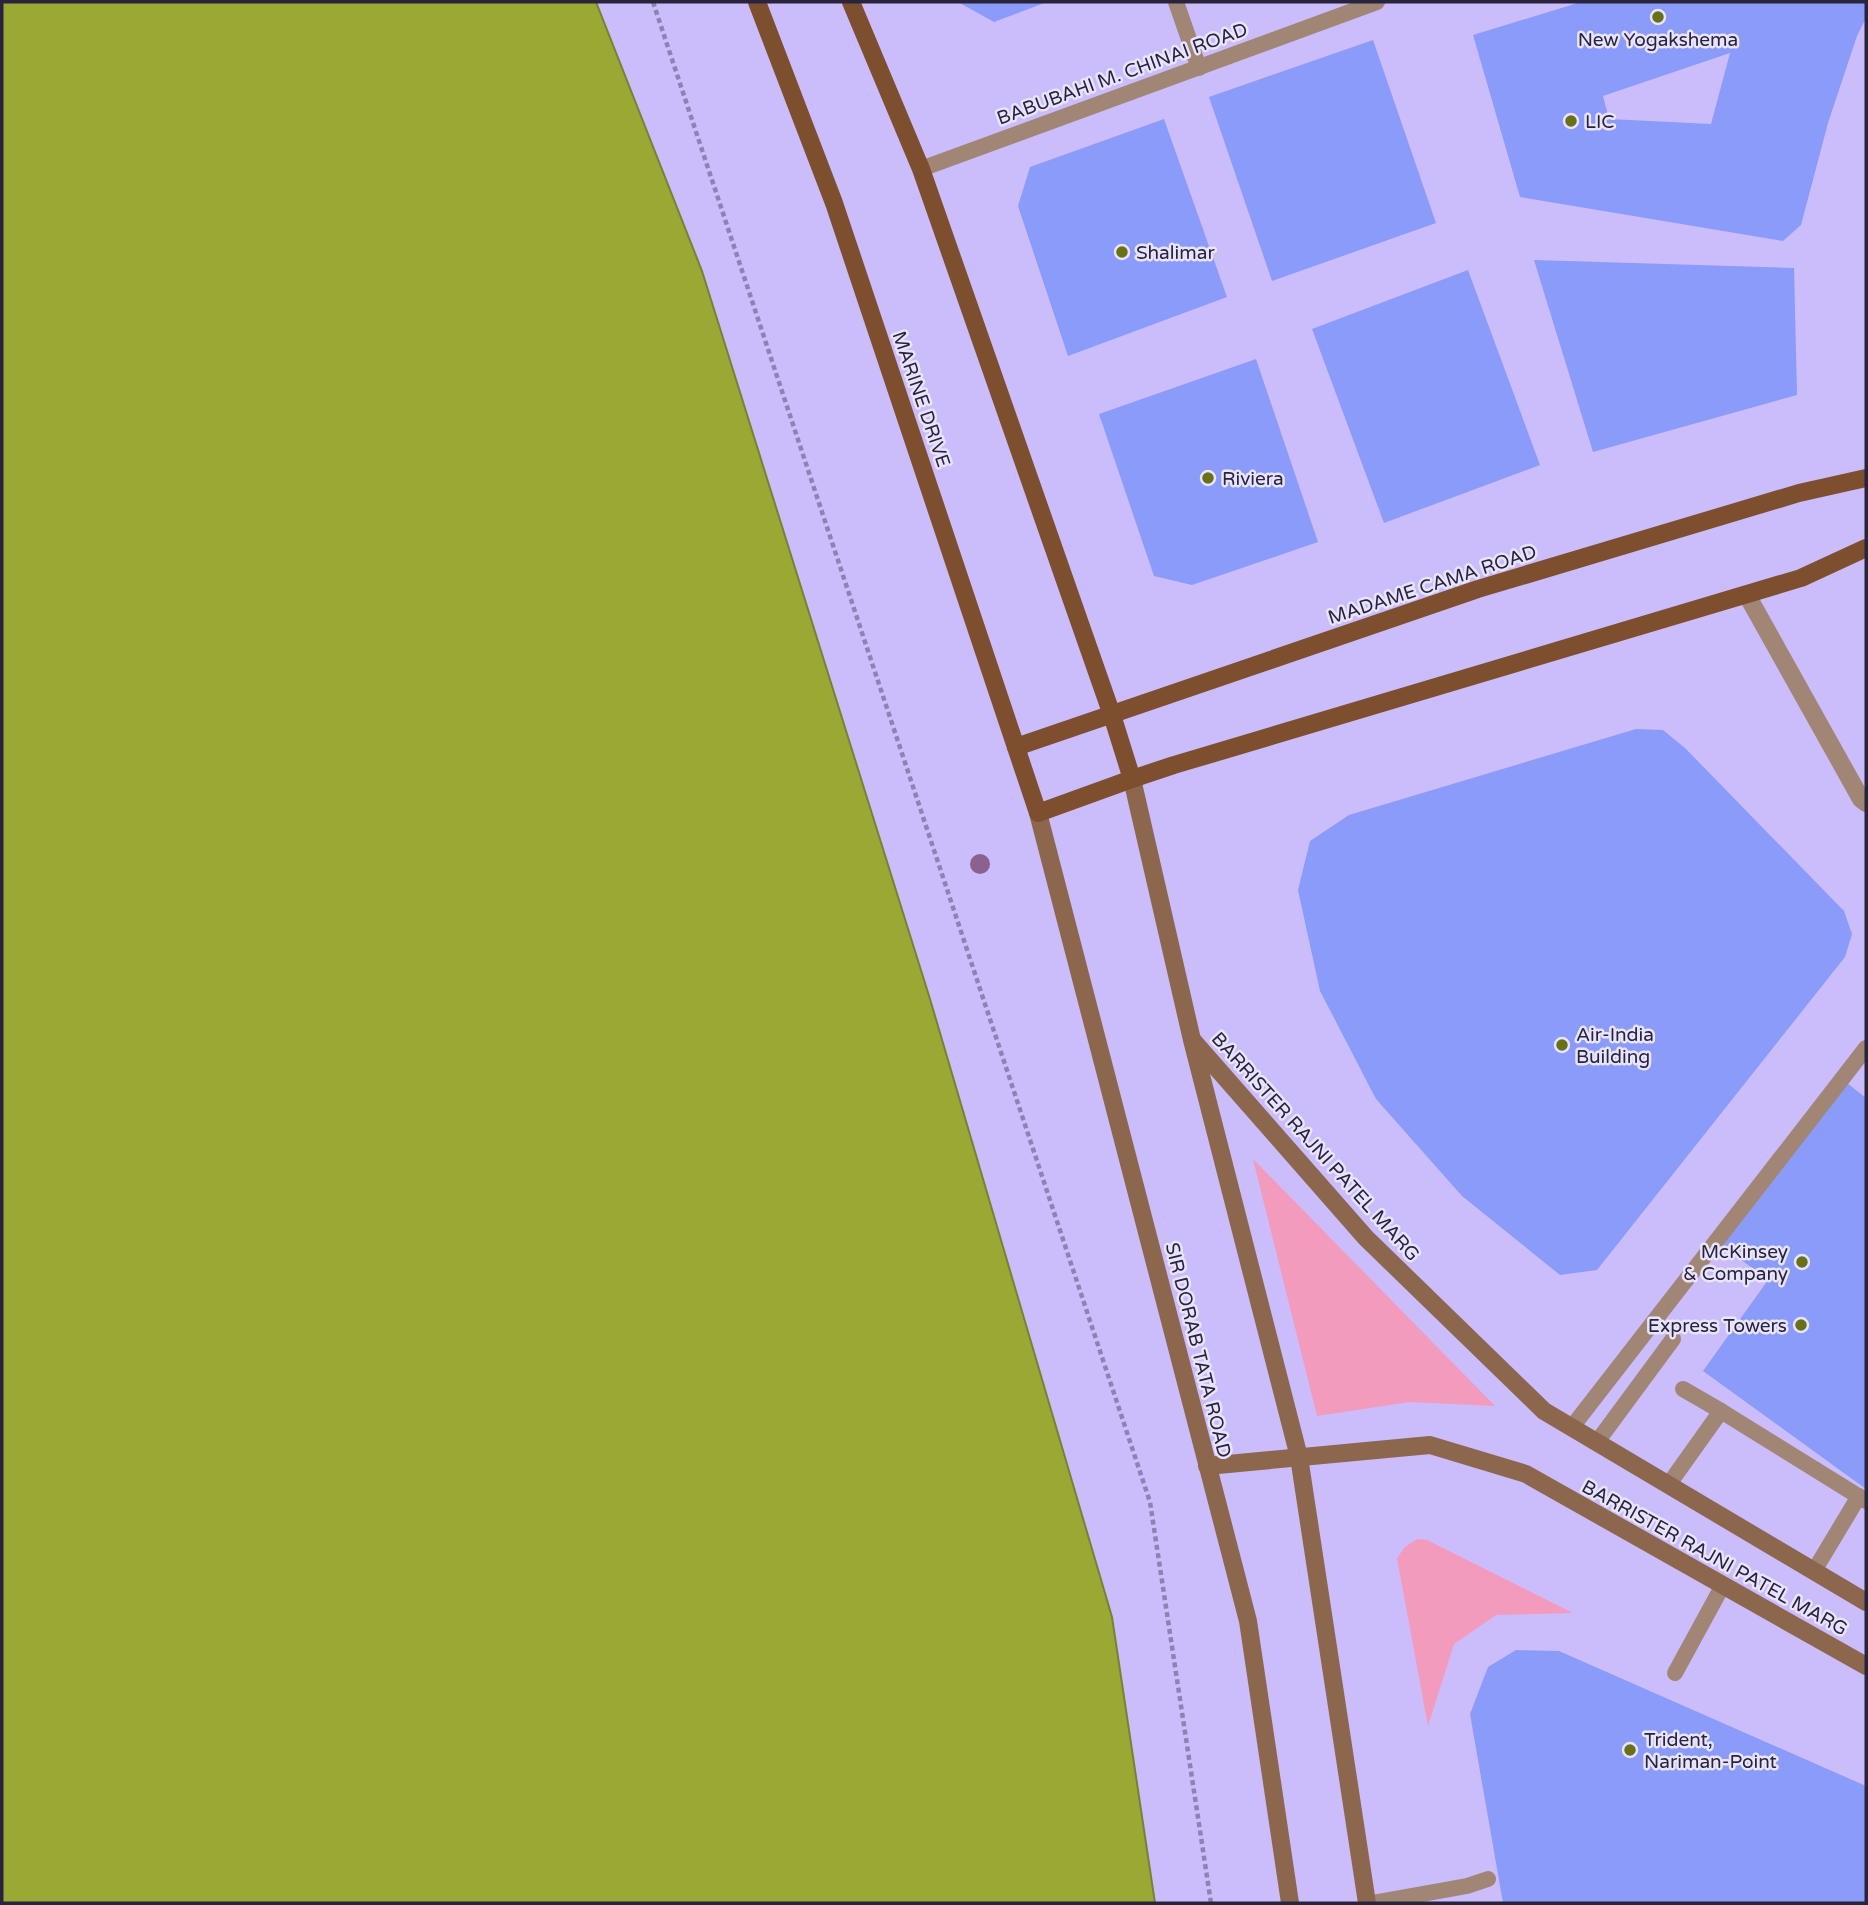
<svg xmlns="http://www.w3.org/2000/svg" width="1868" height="1905" font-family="'Varela Round',sans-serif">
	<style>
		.green { fill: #f39bbd }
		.water { fill: #9ca834; stroke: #7a8036; stroke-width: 2 }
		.building { fill: #8b9bf9; fill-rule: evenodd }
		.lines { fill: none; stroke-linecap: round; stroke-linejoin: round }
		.path { stroke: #8e82b3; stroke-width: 4.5; stroke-dasharray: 5 3.5; stroke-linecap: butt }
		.lane { stroke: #a18675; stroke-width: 16 }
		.street { stroke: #a18675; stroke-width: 18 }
		.secondary { stroke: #8c674d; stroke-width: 18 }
		.primary { stroke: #7d4f2f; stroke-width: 18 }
		.tree { fill: #8b618f }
		.poi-dot { fill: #687018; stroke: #e9e4fe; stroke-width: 2.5 }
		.labels { text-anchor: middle; stroke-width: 5; stroke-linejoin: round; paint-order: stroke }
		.poi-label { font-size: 19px; fill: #29233b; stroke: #e9e4fe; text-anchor: start }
		.street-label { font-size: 19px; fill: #29233b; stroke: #e9e4fe }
	</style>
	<rect width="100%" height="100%" fill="#cbbcfc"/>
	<!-- green -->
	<g class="green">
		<polygon points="1253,1159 1495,1406 1410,1402 1317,1416"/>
		<polygon points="1417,1539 1427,1540 1573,1613 1496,1615 1454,1644 1428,1726 1397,1558 1405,1547"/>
	</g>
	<!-- water -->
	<polygon class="water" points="2,2 596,2 702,271 930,999 1112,1617 1155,1903 2,1903"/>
	<!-- building -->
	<g class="building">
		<polygon points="958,2 1047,2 994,22"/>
		<path d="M1581,2H1866V18L1857,36L1828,123L1801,225L1783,241L1520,197L1473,35ZM1730,53L1711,124L1609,119L1603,96Z"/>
		<polygon points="1373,40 1436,223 1272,281 1209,97"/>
		<polygon points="1164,119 1227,297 1068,356 1018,206 1030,167"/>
		<polygon points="1534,260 1794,268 1797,395 1593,452"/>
		<polygon points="1468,270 1540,465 1384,523 1312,329"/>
		<polygon points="1256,359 1318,542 1192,585 1154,576 1099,414"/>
		<polygon points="1636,729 1663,730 1685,748 1844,911 1852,934 1845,957 1597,1270 1560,1275 1462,1196 1376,1099 1320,991 1298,890 1310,841 1349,815"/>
		<polygon points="1842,1079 1866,1098 1866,1489 1703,1371 1768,1280 1719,1243"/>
		<polygon points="1516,1650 1559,1651 1866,1786 1866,1903 1503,1903 1470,1714 1488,1667"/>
	</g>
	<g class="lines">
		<!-- path -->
		<polyline class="path" points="653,2 1150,1502 1211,1903"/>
		<!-- lane -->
		<g class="lane">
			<polyline points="1176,2 1199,68"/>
			<polyline points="921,169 1377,2"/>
			<polyline points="1683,1389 1721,1411"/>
			<polyline points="1572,1427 1866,1048"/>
			<polyline points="1597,1442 1673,1339"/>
			<polyline points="1669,1484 1721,1411 1866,1501"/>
			<polyline points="1814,1571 1859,1496"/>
			<polyline points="1675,1673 1723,1585"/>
			<polyline points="1372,1903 1467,1886 1488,1879"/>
		</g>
		<!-- street -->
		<polyline class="street" points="1747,595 1861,799 1866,803"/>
		<!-- secondary -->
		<g class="secondary">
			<polyline points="1132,779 1192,1040 1299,1457 1367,1903"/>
			<polyline points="1038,813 1248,1621 1290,1903"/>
			<polyline points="1194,1042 1366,1238 1544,1411 1866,1602"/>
			<polyline points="1207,1466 1430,1445 1526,1474 1866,1666"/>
		</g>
		<!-- primary -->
		<g class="primary">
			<polyline points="757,2 834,203 1038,813 1132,779 1174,765 1801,578 1866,548"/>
			<polyline points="851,2 921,169 1112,715 1132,779"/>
			<polyline points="1016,747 1478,589 1799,493 1866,478"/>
		</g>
	</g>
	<!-- trees -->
	<circle class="tree" cx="980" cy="864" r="10"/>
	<!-- markers -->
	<g class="poi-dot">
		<circle cx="1658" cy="17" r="7"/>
		<circle cx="1571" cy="121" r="7"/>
		<circle cx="1122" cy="252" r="7"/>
		<circle cx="1208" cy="478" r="7"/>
		<circle cx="1562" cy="1045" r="7"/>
		<circle cx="1802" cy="1262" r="7"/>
		<circle cx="1801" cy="1325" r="7"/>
		<circle cx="1630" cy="1750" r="7"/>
	</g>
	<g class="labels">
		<!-- poi labels -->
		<g class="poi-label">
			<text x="1658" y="46" text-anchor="middle">New Yogakshema</text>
			<text x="1585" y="128">LIC</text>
			<text x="1136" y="259">Shalimar</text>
			<text x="1222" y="485">Riviera</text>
			<text x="1576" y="1041">Air-India<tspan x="1576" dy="22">Building</tspan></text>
			<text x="1788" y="1258" text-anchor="end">McKinsey<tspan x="1788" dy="22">&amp; Company</tspan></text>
			<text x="1787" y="1332" text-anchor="end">Express Towers</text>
			<text x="1644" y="1746">Trident,<tspan x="1644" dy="22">Nariman-Point</tspan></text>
		</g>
		<!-- street labels -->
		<g class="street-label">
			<text transform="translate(1122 73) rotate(-20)" y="7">BABUBAHI M. CHINAI ROAD</text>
			<text transform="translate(922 399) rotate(71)" y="7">MARINE DRIVE</text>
			<text transform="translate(1432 584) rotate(-18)" y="7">MADAME CAMA ROAD</text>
			<text transform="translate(1316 1146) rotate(48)" y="7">BARRISTER RAJNI PATEL MARG</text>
			<text transform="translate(1199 1350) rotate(76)" y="7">SIR DORAB TATA ROAD</text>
			<text transform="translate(1715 1557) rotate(29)" y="7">BARRISTER RAJNI PATEL MARG</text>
		</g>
	</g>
	<!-- border -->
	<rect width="1868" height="1905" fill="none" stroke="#29233b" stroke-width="7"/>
</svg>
